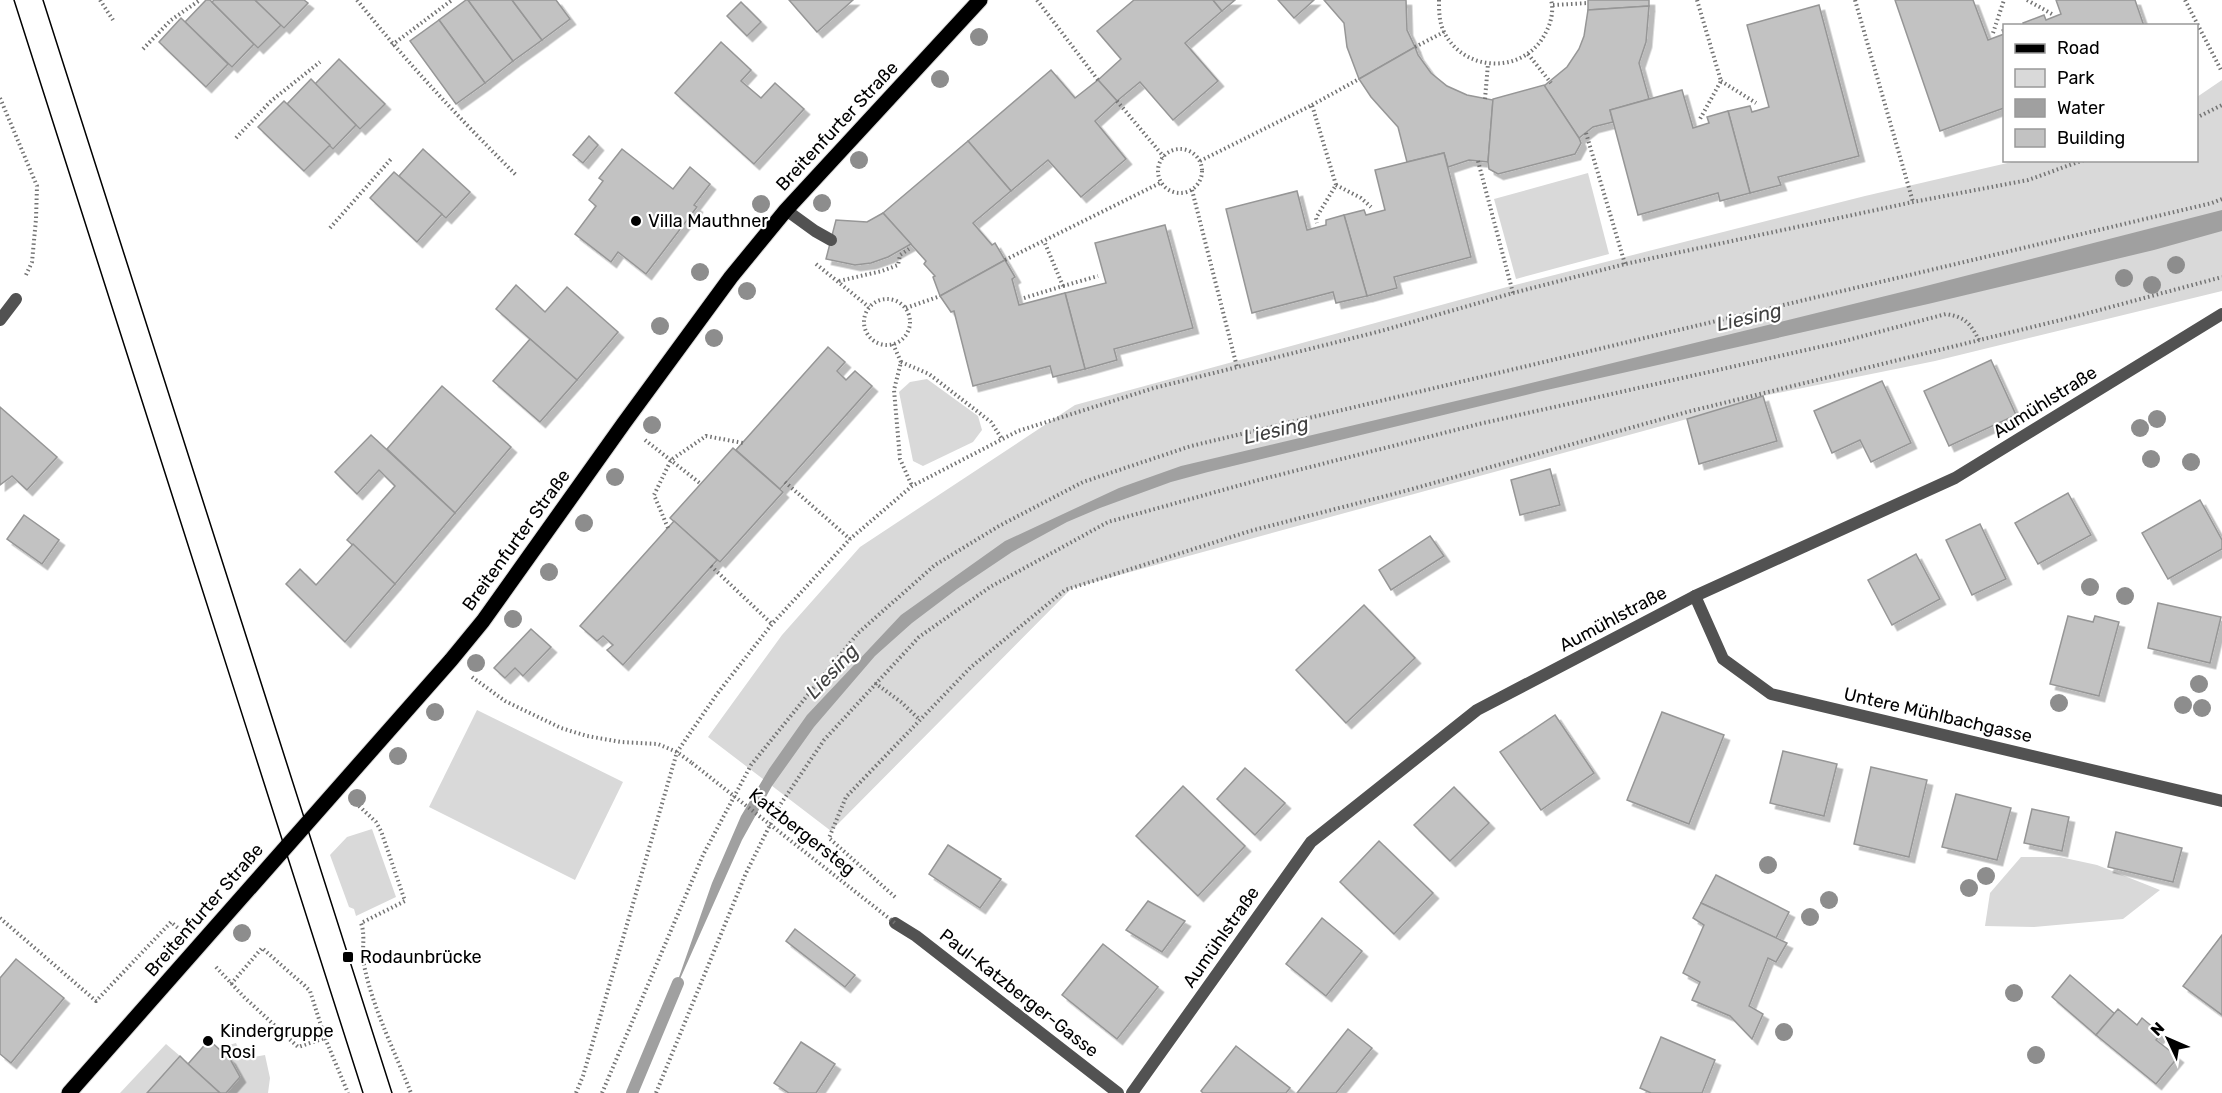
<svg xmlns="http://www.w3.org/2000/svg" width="2222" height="1093" font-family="Rubik,sans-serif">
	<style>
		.green { fill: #d9d9d9 }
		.water { fill: #a0a0a0 }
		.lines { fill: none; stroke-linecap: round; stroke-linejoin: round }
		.stream { stroke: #a0a0a0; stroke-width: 12 }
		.building { fill: #c2c2c2; stroke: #969696; stroke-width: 1.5; filter: url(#shadow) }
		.primary-casing { stroke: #dbdbdb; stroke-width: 17 }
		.path { stroke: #747474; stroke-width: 4; stroke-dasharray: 1.5 3; stroke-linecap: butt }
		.service { stroke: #525252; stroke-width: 12 }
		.minor { stroke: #525252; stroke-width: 12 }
		.primary { stroke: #000; stroke-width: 15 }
		.tram { stroke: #000; stroke-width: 1.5 }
		.path-bridge { stroke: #747474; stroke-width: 4; stroke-dasharray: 1.5 3; stroke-linecap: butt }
		.tree { fill: #8d8d8d }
		.poi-dot { fill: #000; stroke: #fff; stroke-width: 2 }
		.labels { text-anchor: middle; stroke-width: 4.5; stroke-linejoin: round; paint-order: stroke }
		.street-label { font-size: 18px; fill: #000; stroke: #fff }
		.poi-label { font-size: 18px; fill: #000; stroke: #fff; text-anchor: start }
		.water-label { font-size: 20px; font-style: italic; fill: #414141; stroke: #fff }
	</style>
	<defs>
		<filter id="shadow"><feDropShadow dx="5.5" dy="5.5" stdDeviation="0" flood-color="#0004"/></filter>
	</defs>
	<rect width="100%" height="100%" fill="#fff"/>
	<!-- green -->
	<g class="green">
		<polygon points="2222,80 2222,291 1935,361 1763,396 1687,419 1072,588 831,831 708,737 782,635 860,547 1075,405 1507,287 1865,196 2016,161 2196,160 2197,97"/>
		<polygon points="1588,173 1609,254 1516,279 1494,199"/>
		<polygon points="927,379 978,416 982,430 973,442 923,466 913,461 899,392 910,382"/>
		<polygon points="477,710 623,782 575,880 429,807"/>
		<polygon points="372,829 396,897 356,916 354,909 349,907 330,855 347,837"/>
		<polygon points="2021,857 2060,857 2097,865 2160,890 2123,919 2034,927 1985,926 1990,893"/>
		<polygon points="236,1043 243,1059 265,1055 270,1078 268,1093 226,1093 240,1077 230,1059 219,1048"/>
		<polygon points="166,1044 180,1056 147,1093 120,1093"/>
	</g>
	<!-- water -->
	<polygon class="water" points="2222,210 2222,231 2154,250 1928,304 1538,392 1208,472 1171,482 1100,508 1067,522 1012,552 957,589 912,623 875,656 814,727 772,786 742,840 672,997 712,883 741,816 769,769 807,715 901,615 1005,541 1119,488 1181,466 1515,387 1922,287"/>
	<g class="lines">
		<!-- stream -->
		<polyline class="stream" points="632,1093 678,983"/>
	</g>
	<!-- building -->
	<g class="building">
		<polygon points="206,0 210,0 254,44 232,67 185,22"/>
		<polygon points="214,0 255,0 281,25 258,48 212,2"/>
		<polygon points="255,0 304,0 308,3 284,28"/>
		<polygon points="466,0 468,0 513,61 485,83 439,20"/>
		<polygon points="468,0 512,0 542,40 513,61"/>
		<polygon points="512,0 556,0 570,19 542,40"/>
		<polygon points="789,0 853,0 817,32"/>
		<polygon points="1134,0 1213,0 1222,11 1185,43 1218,81 1173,120 1140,82 1117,101 1098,80 1121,59 1097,31"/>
		<polygon points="1213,0 1235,0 1222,11"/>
		<polygon points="1278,0 1314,0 1294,18"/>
		<polygon points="1324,0 1406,0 1407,30 1415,47 1359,79 1347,47 1344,23"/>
		<polygon points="1588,0 1649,0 1649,6 1588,10"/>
		<polygon points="1895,0 1973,0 1988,40 2004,34 2002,30 2004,29 2004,108 1940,131"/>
		<polygon points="2056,0 2135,0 2144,26 2024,26 2023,23 2044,15 2046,20 2061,14"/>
		<polygon points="741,2 761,22 747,36 727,16"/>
		<polygon points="1819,5 1859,156 1778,177 1781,185 1750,193 1728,111 1750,106 1752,112 1769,107 1747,25"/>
		<polygon points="1649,6 1646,42 1639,63 1649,99 1610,110 1613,122 1593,127 1579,138 1544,86 1567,67 1579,49 1584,36 1588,10"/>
		<polygon points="181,18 228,64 206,87 159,42"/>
		<polygon points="439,20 485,83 456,104 410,41"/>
		<polygon points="721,42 751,70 741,81 761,98 775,83 804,109 754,164 675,93"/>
		<polygon points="1415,47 1418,55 1431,73 1447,86 1467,95 1493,100 1488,162 1469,160 1448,167 1444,153 1407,162 1398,127 1371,97 1359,79"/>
		<polygon points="339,59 385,104 360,129 315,84"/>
		<polygon points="1051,70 1075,98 1098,80 1117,101 1095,121 1126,159 1081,197 1048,160 1011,191 968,141"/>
		<polygon points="311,79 356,125 333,149 287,104"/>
		<polygon points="1544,85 1579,138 1581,143 1575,154 1498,174 1489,169 1488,162 1493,99"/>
		<polygon points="1682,90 1693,128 1709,123 1707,117 1728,111 1750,193 1720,201 1718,193 1638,215 1610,110"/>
		<polygon points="284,101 330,145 304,171 258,127"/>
		<polygon points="589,136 598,145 583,163 573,155"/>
		<polygon points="968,141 1011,191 973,223 992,245 995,243 1005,260 940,296 933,277 935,276 924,264 926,261 883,213"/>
		<polygon points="423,149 470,192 446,218 399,176"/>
		<polygon points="622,149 673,189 690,167 710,184 694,205 697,207 646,274 618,252 611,262 575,234 596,206 589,200 603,181 599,178"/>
		<polygon points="1444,153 1471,257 1394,277 1397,288 1367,296 1344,215 1364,210 1366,215 1385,210 1375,170"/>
		<polygon points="394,172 442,214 417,242 370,198"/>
		<polygon points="1297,191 1307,230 1326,225 1326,220 1344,215 1367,296 1336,303 1333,292 1252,313 1226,209"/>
		<polygon points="883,213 911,244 888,257 871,263 855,265 826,259 836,220 867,222"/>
		<polygon points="1165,225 1193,328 1114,349 1117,360 1085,369 1065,293 1106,283 1095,243"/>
		<polygon points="1005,260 1015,277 1012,279 1019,305 1065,293 1085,369 1053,377 1050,366 973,386 954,311 951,312 940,296"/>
		<polygon points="516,285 545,312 567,287 618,332 577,380 496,309"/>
		<polygon points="530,339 577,380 540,422 493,381"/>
		<polygon points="828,347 845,362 837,371 846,380 855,371 872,386 780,489 736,450"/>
		<polygon points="1991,360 2016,415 1949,446 1924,391"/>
		<polygon points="1882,381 1911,443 1871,462 1860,440 1832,453 1814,411"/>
		<polygon points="442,386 511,447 455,513 387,449"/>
		<polygon points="1763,396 1777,441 1699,464 1687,419"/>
		<polygon points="0,407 57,457 27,490 12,476 0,485"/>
		<polygon points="371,435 455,513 395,584 347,540 395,486 379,470 357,494 335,472"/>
		<polygon points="733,448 783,492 720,562 670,518"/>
		<polygon points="1550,469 1560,505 1520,515 1511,480"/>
		<polygon points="2068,493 2091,535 2038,564 2015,523"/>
		<polygon points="2200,500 2222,540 2222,549 2168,579 2142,533"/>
		<polygon points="24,515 59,540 42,564 7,539"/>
		<polygon points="674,521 717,560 623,665 607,650 613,645 603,636 597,641 580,626"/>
		<polygon points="1980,524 2006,579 1972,595 1946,540"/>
		<polygon points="1430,536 1444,556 1391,590 1379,570"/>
		<polygon points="353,544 395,584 345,642 286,584 300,569 316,585"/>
		<polygon points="1916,554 1940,599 1892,625 1868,580"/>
		<polygon points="2158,603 2221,617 2210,663 2148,648"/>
		<polygon points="1364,605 1415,658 1346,723 1296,670"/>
		<polygon points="2068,616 2093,622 2095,616 2119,622 2099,696 2050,684"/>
		<polygon points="531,629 551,647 523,676 515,668 505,678 494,668"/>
		<polygon points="1662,712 1724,735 1689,824 1627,800"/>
		<polygon points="1555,715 1594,773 1541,810 1500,752"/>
		<polygon points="1783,751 1837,764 1824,816 1770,803"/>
		<polygon points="1871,767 1927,780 1909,857 1854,844"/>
		<polygon points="1245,768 1285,803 1255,835 1217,799"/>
		<polygon points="1183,786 1245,846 1198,896 1136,836"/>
		<polygon points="1454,787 1489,823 1450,861 1414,825"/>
		<polygon points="1956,794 2011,808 1997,860 1942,847"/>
		<polygon points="2032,809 2069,817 2062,851 2024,843"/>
		<polygon points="2116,832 2182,848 2173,882 2108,867"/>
		<polygon points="1379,841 1433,893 1394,934 1340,882"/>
		<polygon points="948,845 1001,879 980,908 929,874"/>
		<polygon points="1716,875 1789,912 1776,938 1701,903"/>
		<polygon points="1148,901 1185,921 1162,952 1126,930"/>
		<polygon points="1701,903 1787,943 1776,962 1768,958 1749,1006 1763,1014 1752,1039 1730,1016 1692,1000 1700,982 1683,973 1704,925 1693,918"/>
		<polygon points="1322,918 1362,951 1326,996 1286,964"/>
		<polygon points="795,929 855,975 845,987 786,941"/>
		<polygon points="2222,935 2222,1015 2183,986"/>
		<polygon points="1103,944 1158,987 1117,1039 1062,995"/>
		<polygon points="16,959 64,998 11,1063 0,1054 0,978"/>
		<polygon points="2070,975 2115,1014 2096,1035 2052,997"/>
		<polygon points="2118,1009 2137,1025 2142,1018 2161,1034 2156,1040 2178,1057 2156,1084 2096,1035"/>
		<polygon points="1348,1029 1372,1048 1336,1093 1297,1093"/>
		<polygon points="1661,1037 1715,1060 1702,1093 1651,1093 1640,1088"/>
		<polygon points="209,1040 230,1059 240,1077 226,1093 220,1093 188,1064"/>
		<polygon points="801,1042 835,1064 816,1093 789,1093 774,1083"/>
		<polygon points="1236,1046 1290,1088 1286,1093 1203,1093 1201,1091"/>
		<polygon points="180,1056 188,1064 220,1093 147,1093"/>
	</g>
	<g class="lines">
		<!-- primary casing -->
		<g class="primary-casing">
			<polyline id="primary" points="69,1093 451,660 483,621 624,423 731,277 786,210 980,0"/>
		</g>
		<!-- path -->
		<g class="path">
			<polyline points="100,0 113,20"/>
			<path d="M357,0C407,63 461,120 517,176"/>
			<polyline points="1037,0 1098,80"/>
			<path d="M1439,0C1439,11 1439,22 1444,32C1465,74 1526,74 1546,32C1551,23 1554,10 1551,0"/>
			<polyline points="1697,0 1721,81 1700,119"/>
			<polyline points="1855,0 1913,202"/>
			<polyline points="2027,0 2052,14"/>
			<polyline points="2185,0 2222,72"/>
			<polyline points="1553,5 1588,3"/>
			<polyline points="1993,33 2004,0"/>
			<polyline points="392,45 452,0"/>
			<polyline points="1415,47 1444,32"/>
			<polyline points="143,49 171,20 200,0"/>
			<polyline points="1528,54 1551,83"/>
			<polyline points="1721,81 1756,103"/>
			<polyline points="0,98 37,186 36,219 32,262 26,275"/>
			<polyline points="1485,99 1488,64"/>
			<polyline points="1117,101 1164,157"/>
			<polyline points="1312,105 1359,79"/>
			<polyline points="2196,118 2222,105"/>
			<polyline points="1586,133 1625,264"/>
			<polyline points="236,138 271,101 320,62"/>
			<circle cx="1180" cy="171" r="22"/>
			<polyline points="1200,161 1312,105 1336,185 1316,218 1317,223"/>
			<polyline points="1478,161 1513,293"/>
			<polyline points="1336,185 1361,198 1371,207"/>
			<polyline points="1192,190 1237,367"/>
			<polyline points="330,228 391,159"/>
			<polyline points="1005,260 1162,182"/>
			<polyline points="816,264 869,307"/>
			<polyline points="839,281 882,271 898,265 900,255 909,249"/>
			<polyline points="1063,286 1098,276"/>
			<polyline points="1024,298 1063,286 1044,241"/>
			<circle cx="887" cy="322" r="23"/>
			<polyline points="906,308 940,296"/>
			<polyline points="893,344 901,362 894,390 900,459 912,486"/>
			<polyline points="901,362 929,374 991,422 1002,439"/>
			<polyline points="645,440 701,484"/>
			<polyline points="785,482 850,539"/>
			<polyline points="668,528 654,495 671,460 706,436 743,443"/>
			<polyline points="711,566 772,624"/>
			<polyline points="472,677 505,701 561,728 587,736 621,742 658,744 677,752 692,763"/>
			<polyline points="875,683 901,702 920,720"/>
			<path d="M359,806L376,822L381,831L405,901L361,923C366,937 361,951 364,965C373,1009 395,1052 411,1093"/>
			<polyline points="895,897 829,838 846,797 920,720 971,667 1065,590 1250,531 1405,491 1687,412 2081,315 2222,277"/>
			<polyline points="0,918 96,1001 171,922 178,928"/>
			<polyline points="216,967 244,997 298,1047 325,1038"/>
			<polyline points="231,984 262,948 305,986 310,991 325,1038 348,1093"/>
			<polyline points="576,1093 583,1076 677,752 717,694 772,624 850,539 912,486 1018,431 1154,388 1381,331 1513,293 1625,264 1913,202 2028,180 2084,160"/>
			<polyline points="602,1093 703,855 751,765 858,633 935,565 999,526 1083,482 1191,446 2212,203 2222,199"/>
			<path d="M656,1093L746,873L780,805L824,740L919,637L990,587L1108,522L1255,481L1479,424L1837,343L1946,314C1965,317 1970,323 1979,340"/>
		</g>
		<!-- service -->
		<polyline class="service" points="786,210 815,231 831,240"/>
		<!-- minor -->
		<g class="minor">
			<polyline points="0,320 16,299"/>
			<polyline points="1695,596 1723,659 1771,694 2222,801"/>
			<polyline points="895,923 916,936 1118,1093"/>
			<polyline points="1132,1093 1311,842 1477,710 1695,596 1955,478 2222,314"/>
		</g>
		<!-- primary -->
		<use href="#primary" class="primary"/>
		<!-- tram -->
		<g class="tram">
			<polyline points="14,0 363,1093"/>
			<polyline points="43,0 392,1093"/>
		</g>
		<!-- path-bridge -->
		<polyline class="path-bridge" points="692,763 895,923"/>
	</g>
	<!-- trees -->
	<g class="tree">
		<circle cx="979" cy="37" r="9"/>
		<circle cx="940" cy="79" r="9"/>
		<circle cx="859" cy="160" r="9"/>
		<circle cx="822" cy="203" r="9"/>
		<circle cx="761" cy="204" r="9"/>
		<circle cx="2176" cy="265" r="9"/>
		<circle cx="700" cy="272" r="9"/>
		<circle cx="2124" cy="278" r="9"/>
		<circle cx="2152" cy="285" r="9"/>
		<circle cx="747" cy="291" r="9"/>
		<circle cx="660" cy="326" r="9"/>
		<circle cx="714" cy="338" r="9"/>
		<circle cx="2157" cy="419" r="9"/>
		<circle cx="652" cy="425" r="9"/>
		<circle cx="2140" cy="428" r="9"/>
		<circle cx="2151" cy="459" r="9"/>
		<circle cx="2191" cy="462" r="9"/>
		<circle cx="615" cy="477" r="9"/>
		<circle cx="584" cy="523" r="9"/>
		<circle cx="549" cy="572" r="9"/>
		<circle cx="2090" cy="587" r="9"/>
		<circle cx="2125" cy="596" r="9"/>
		<circle cx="513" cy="619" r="9"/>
		<circle cx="476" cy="663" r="9"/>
		<circle cx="2199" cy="684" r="9"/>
		<circle cx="2059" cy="703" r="9"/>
		<circle cx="2183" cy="705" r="9"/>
		<circle cx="2202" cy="708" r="9"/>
		<circle cx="435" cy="712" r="9"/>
		<circle cx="398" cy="756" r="9"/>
		<circle cx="357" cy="798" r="9"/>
		<circle cx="1768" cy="865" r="9"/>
		<circle cx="1986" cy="876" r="9"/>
		<circle cx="1969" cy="888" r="9"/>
		<circle cx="1829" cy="900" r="9"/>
		<circle cx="1810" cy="917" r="9"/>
		<circle cx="242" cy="933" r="9"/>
		<circle cx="2014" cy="993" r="9"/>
		<circle cx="1784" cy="1032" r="9"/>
		<circle cx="2036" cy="1055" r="9"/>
	</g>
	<!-- markers -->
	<g class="poi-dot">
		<circle cx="636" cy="221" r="6"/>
		<rect x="342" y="951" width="12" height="12" rx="3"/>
		<circle cx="208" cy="1041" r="6"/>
	</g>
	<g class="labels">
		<!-- street labels -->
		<g class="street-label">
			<text transform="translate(837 126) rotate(-47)" y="6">Breitenfurter Straße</text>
			<text transform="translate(2045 402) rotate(-32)" y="6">Aumühlstraße</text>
			<text transform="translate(516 540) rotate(-54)" y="6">Breitenfurter Straße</text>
			<text transform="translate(1613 619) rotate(-28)" y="6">Aumühlstraße</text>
			<text transform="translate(1938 715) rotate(13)" y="6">Untere Mühlbachgasse</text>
			<text transform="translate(802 832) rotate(38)" y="6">Katzbergersteg</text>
			<text transform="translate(204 910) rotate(-49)" y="6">Breitenfurter Straße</text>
			<text transform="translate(1221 937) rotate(-55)" y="6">Aumühlstraße</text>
			<text transform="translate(1019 993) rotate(38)" y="6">Paul-Katzberger-Gasse</text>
		</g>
		<!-- poi labels -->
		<g class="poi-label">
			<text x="648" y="227">Villa Mauthner</text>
			<text x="360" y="963">Rodaunbrücke</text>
			<text x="220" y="1037">Kindergruppe<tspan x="220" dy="21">Rosi</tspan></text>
		</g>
		<!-- water labels -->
		<g class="water-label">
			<text transform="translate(1749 317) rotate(-13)" y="7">Liesing</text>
			<text transform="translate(1276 430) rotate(-13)" y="7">Liesing</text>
			<text transform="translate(832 671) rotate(-47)" y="7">Liesing</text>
		</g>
	</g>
	<!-- legend -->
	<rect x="2003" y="24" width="195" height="138" fill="#ffffff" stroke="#999999" stroke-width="1.5"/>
	<rect x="2015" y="44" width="30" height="9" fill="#000000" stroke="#999999" stroke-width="1.5"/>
	<text x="2057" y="54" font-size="18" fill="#000000">Road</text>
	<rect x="2015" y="69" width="30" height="18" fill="#d9d9d9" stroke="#999999" stroke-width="1.5"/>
	<text x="2057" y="84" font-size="18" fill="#000000">Park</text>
	<rect x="2015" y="99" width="30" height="18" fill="#a0a0a0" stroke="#999999" stroke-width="1.5"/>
	<text x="2057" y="114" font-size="18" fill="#000000">Water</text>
	<rect x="2015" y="129" width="30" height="18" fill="#c2c2c2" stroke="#999999" stroke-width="1.5"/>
	<text x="2057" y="144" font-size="18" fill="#000000">Building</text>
	<!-- north arrow -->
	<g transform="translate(2168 1039) rotate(314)" stroke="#ffffff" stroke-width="4.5" paint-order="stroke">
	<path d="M0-4.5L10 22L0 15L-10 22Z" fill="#000000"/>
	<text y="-9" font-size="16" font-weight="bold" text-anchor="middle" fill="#000000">N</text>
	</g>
</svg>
